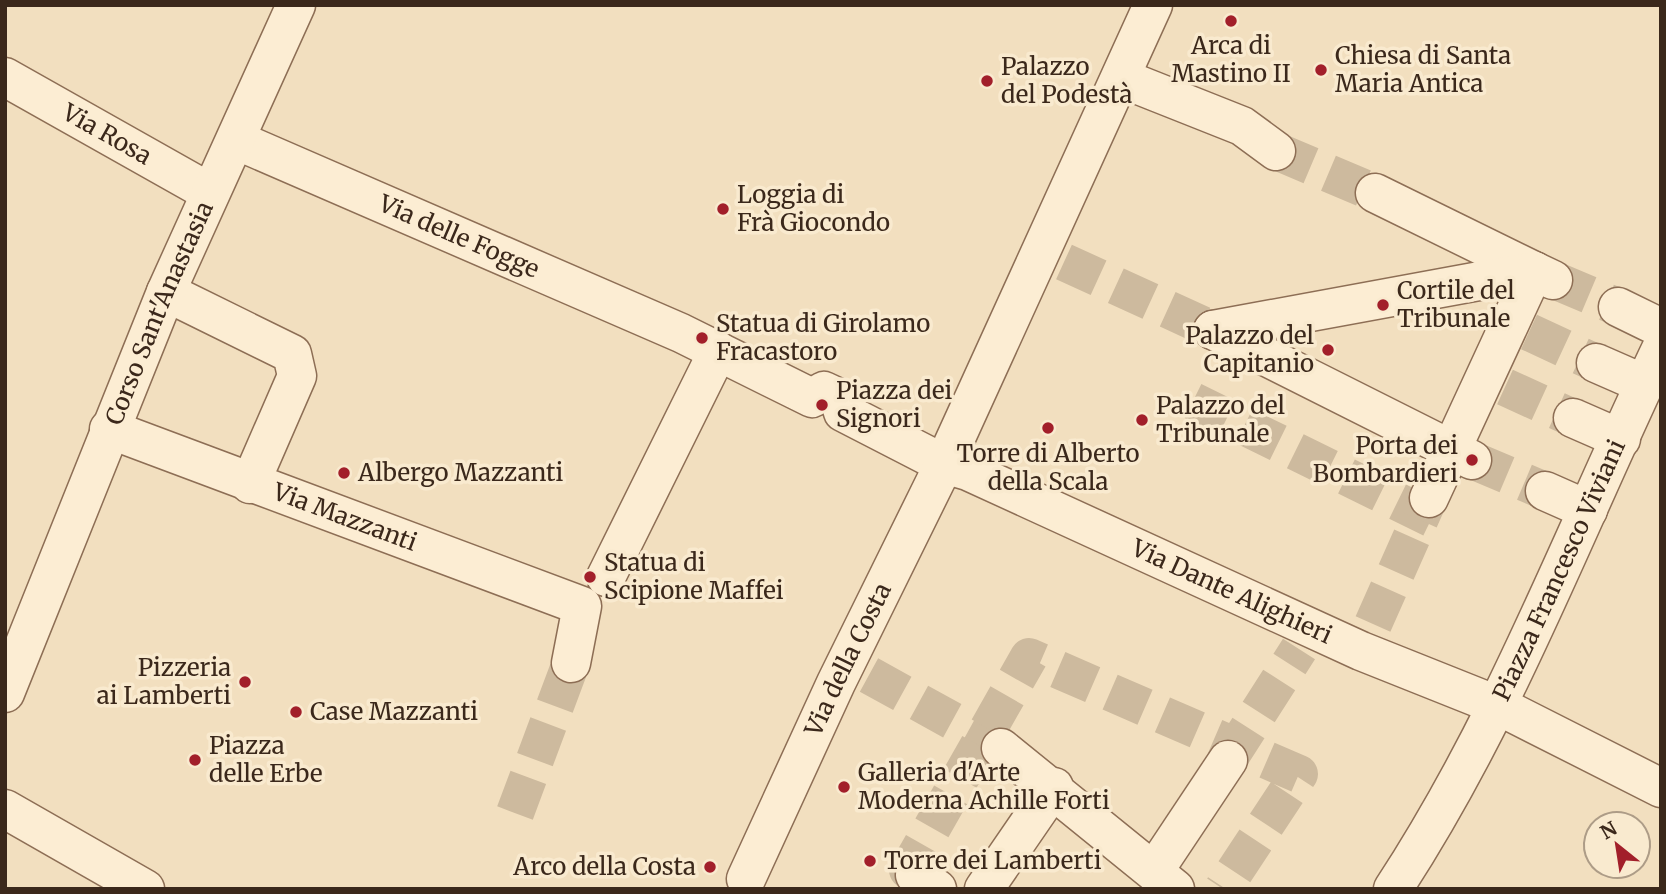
<svg xmlns="http://www.w3.org/2000/svg" width="1666" height="894" font-family="Merriweather,serif">
	<style>
		.lines { fill: none; stroke-linecap: round; stroke-linejoin: round }
		.minor-tunnel { stroke: #cdba9e; stroke-width: 38; stroke-dasharray: 38 19; stroke-linecap: butt }
		.minor-casing { stroke: #8d6e55; stroke-width: 41 }
		.minor { stroke: #fcedd3; stroke-width: 38 }
		.poi-dot { fill: #a21f2a; stroke: #f9eacf; stroke-width: 2.5 }
		.labels { text-anchor: middle; stroke-width: 7; stroke-linejoin: round; paint-order: stroke }
		.poi-label { font-size: 24px; fill: #3b281b; stroke: #f9eacf; text-anchor: start }
		.street-label { font-size: 24px; fill: #3b281b; stroke: #f9eacf }
	</style>
	<rect width="100%" height="100%" fill="#f2dfbf"/>
	<g class="lines">
		<!-- minor-tunnel -->
		<g class="minor-tunnel">
			<polyline points="1276,151 1375,193"/>
			<polyline points="1064,262 1213,330"/>
			<polyline points="1554,280 1618,307"/>
			<polyline points="1529,332 1596,363"/>
			<polyline points="1505,387 1573,418"/>
			<polyline points="1193,401 1435,520"/>
			<polyline points="1472,460 1545,491"/>
			<polyline points="1373,624 1429,498"/>
			<polyline points="869,675 991,742"/>
			<polyline points="1228,760 1299,649"/>
			<polyline points="515,813 571,663"/>
			<polyline points="915,875 908,870 1029,657 1299,774 1223,889"/>
		</g>
		<!-- minor casing -->
		<g class="minor-casing">
			<g id="minor">
				<path id="s1" d="M5,77L209,192"/>
				<polyline points="1121,78 1242,126 1276,151"/>
				<path id="s2" d="M236,140L681,333L812,398L824,391L839,398L843,412L944,464L1153,5"/>
				<polyline points="1375,193 1534,271"/>
				<polyline points="166,292 292,354 297,376 250,484"/>
				<polyline points="1618,307 1661,328"/>
				<polyline points="1213,330 1534,271"/>
				<polyline points="1213,330 1472,460"/>
				<polyline points="1596,363 1644,384"/>
				<polyline points="1573,418 1621,439"/>
				<path id="s3" d="M109,429L582,606L571,663"/>
				<polyline points="1545,491 1588,510"/>
				<polyline points="1429,498 1534,271 1553,280"/>
				<polyline points="606,577 718,351"/>
				<path id="s4" d="M5,693L166,292L296,5"/>
				<polyline points="1001,748 1175,889"/>
				<polyline points="5,809 145,889"/>
				<polyline points="1154,871 1228,760"/>
				<polyline points="915,875 937,889"/>
				<path id="s5" d="M746,879L836,683L944,464L968,471L1361,651L1499,706L1661,788"/>
				<polyline points="984,889 1054,787"/>
				<path id="s6" d="M1393,889C1504,720 1574,531 1661,349"/>
			</g>
		</g>
		<!-- minor -->
		<use href="#minor" class="minor"/>
	</g>
	<!-- markers -->
	<g class="poi-dot">
		<circle cx="1231" cy="21" r="7"/>
		<circle cx="1321" cy="70" r="7"/>
		<circle cx="987" cy="81" r="7"/>
		<circle cx="723" cy="209" r="7"/>
		<circle cx="1383" cy="305" r="7"/>
		<circle cx="702" cy="338" r="7"/>
		<circle cx="1328" cy="350" r="7"/>
		<circle cx="822" cy="405" r="7"/>
		<circle cx="1142" cy="420" r="7"/>
		<circle cx="1048" cy="428" r="7"/>
		<circle cx="1472" cy="460" r="7"/>
		<circle cx="344" cy="473" r="7"/>
		<circle cx="590" cy="577" r="7"/>
		<circle cx="245" cy="682" r="7"/>
		<circle cx="296" cy="712" r="7"/>
		<circle cx="195" cy="760" r="7"/>
		<circle cx="844" cy="787" r="7"/>
		<circle cx="870" cy="861" r="7"/>
		<circle cx="710" cy="867" r="7"/>
	</g>
	<g class="labels">
		<!-- poi labels -->
		<g class="poi-label">
			<text x="1231" y="54" text-anchor="middle">Arca di<tspan x="1231" dy="28">Mastino II</tspan></text>
			<text x="1335" y="64">Chiesa di Santa<tspan x="1335" dy="28">Maria Antica</tspan></text>
			<text x="1001" y="75">Palazzo<tspan x="1001" dy="28">del Podestà</tspan></text>
			<text x="737" y="203">Loggia di<tspan x="737" dy="28">Frà Giocondo</tspan></text>
			<text x="1397" y="299">Cortile del<tspan x="1397" dy="28">Tribunale</tspan></text>
			<text x="716" y="332">Statua di Girolamo<tspan x="716" dy="28">Fracastoro</tspan></text>
			<text x="1314" y="344" text-anchor="end">Palazzo del<tspan x="1314" dy="28">Capitanio</tspan></text>
			<text x="836" y="399">Piazza dei<tspan x="836" dy="28">Signori</tspan></text>
			<text x="1156" y="414">Palazzo del<tspan x="1156" dy="28">Tribunale</tspan></text>
			<text x="1458" y="454" text-anchor="end">Porta dei<tspan x="1458" dy="28">Bombardieri</tspan></text>
			<text x="1048" y="462" text-anchor="middle">Torre di Alberto<tspan x="1048" dy="28">della Scala</tspan></text>
			<text x="358" y="481">Albergo Mazzanti</text>
			<text x="604" y="571">Statua di<tspan x="604" dy="28">Scipione Maffei</tspan></text>
			<text x="231" y="676" text-anchor="end">Pizzeria<tspan x="231" dy="28">ai Lamberti</tspan></text>
			<text x="310" y="720">Case Mazzanti</text>
			<text x="209" y="754">Piazza<tspan x="209" dy="28">delle Erbe</tspan></text>
			<text x="858" y="781">Galleria d'Arte<tspan x="858" dy="28">Moderna Achille Forti</tspan></text>
			<text x="884" y="869">Torre dei Lamberti</text>
			<text x="696" y="875" text-anchor="end">Arco della Costa</text>
		</g>
		<!-- street labels -->
		<g class="street-label">
			<text dy="8" stroke="none"><textPath href="#s1" startOffset="117">Via Rosa</textPath></text>
			<text dy="8" stroke="none"><textPath href="#s2" startOffset="243">Via delle Fogge</textPath></text>
			<text dy="8" stroke="none"><textPath href="#s4" startOffset="410">Corso Sant'Anastasia</textPath></text>
			<text dy="8" stroke="none"><textPath href="#s3" startOffset="252">Via Mazzanti</textPath></text>
			<text dy="8" stroke="none"><textPath href="#s6" startOffset="360">Piazza Francesco Viviani</textPath></text>
			<text dy="8" stroke="none"><textPath href="#s5" startOffset="775">Via Dante Alighieri</textPath></text>
			<text dy="8" stroke="none"><textPath href="#s5" startOffset="242">Via della Costa</textPath></text>
		</g>
	</g>
	<!-- border -->
	<rect width="1666" height="894" fill="none" stroke="#3b281b" stroke-width="14"/>
	<!-- north arrow -->
	<g transform="translate(1617 845) rotate(330)"><circle r="33" fill="#f9eacf" stroke="#ad9c87" stroke-width="2"/>
	<path d="M0-5L12 26L0 18L-12 26Z" fill="#a21f2a"/>
	<text y="-10" font-size="19" font-weight="bold" text-anchor="middle" fill="#3b281b">N</text>
	</g>
</svg>
